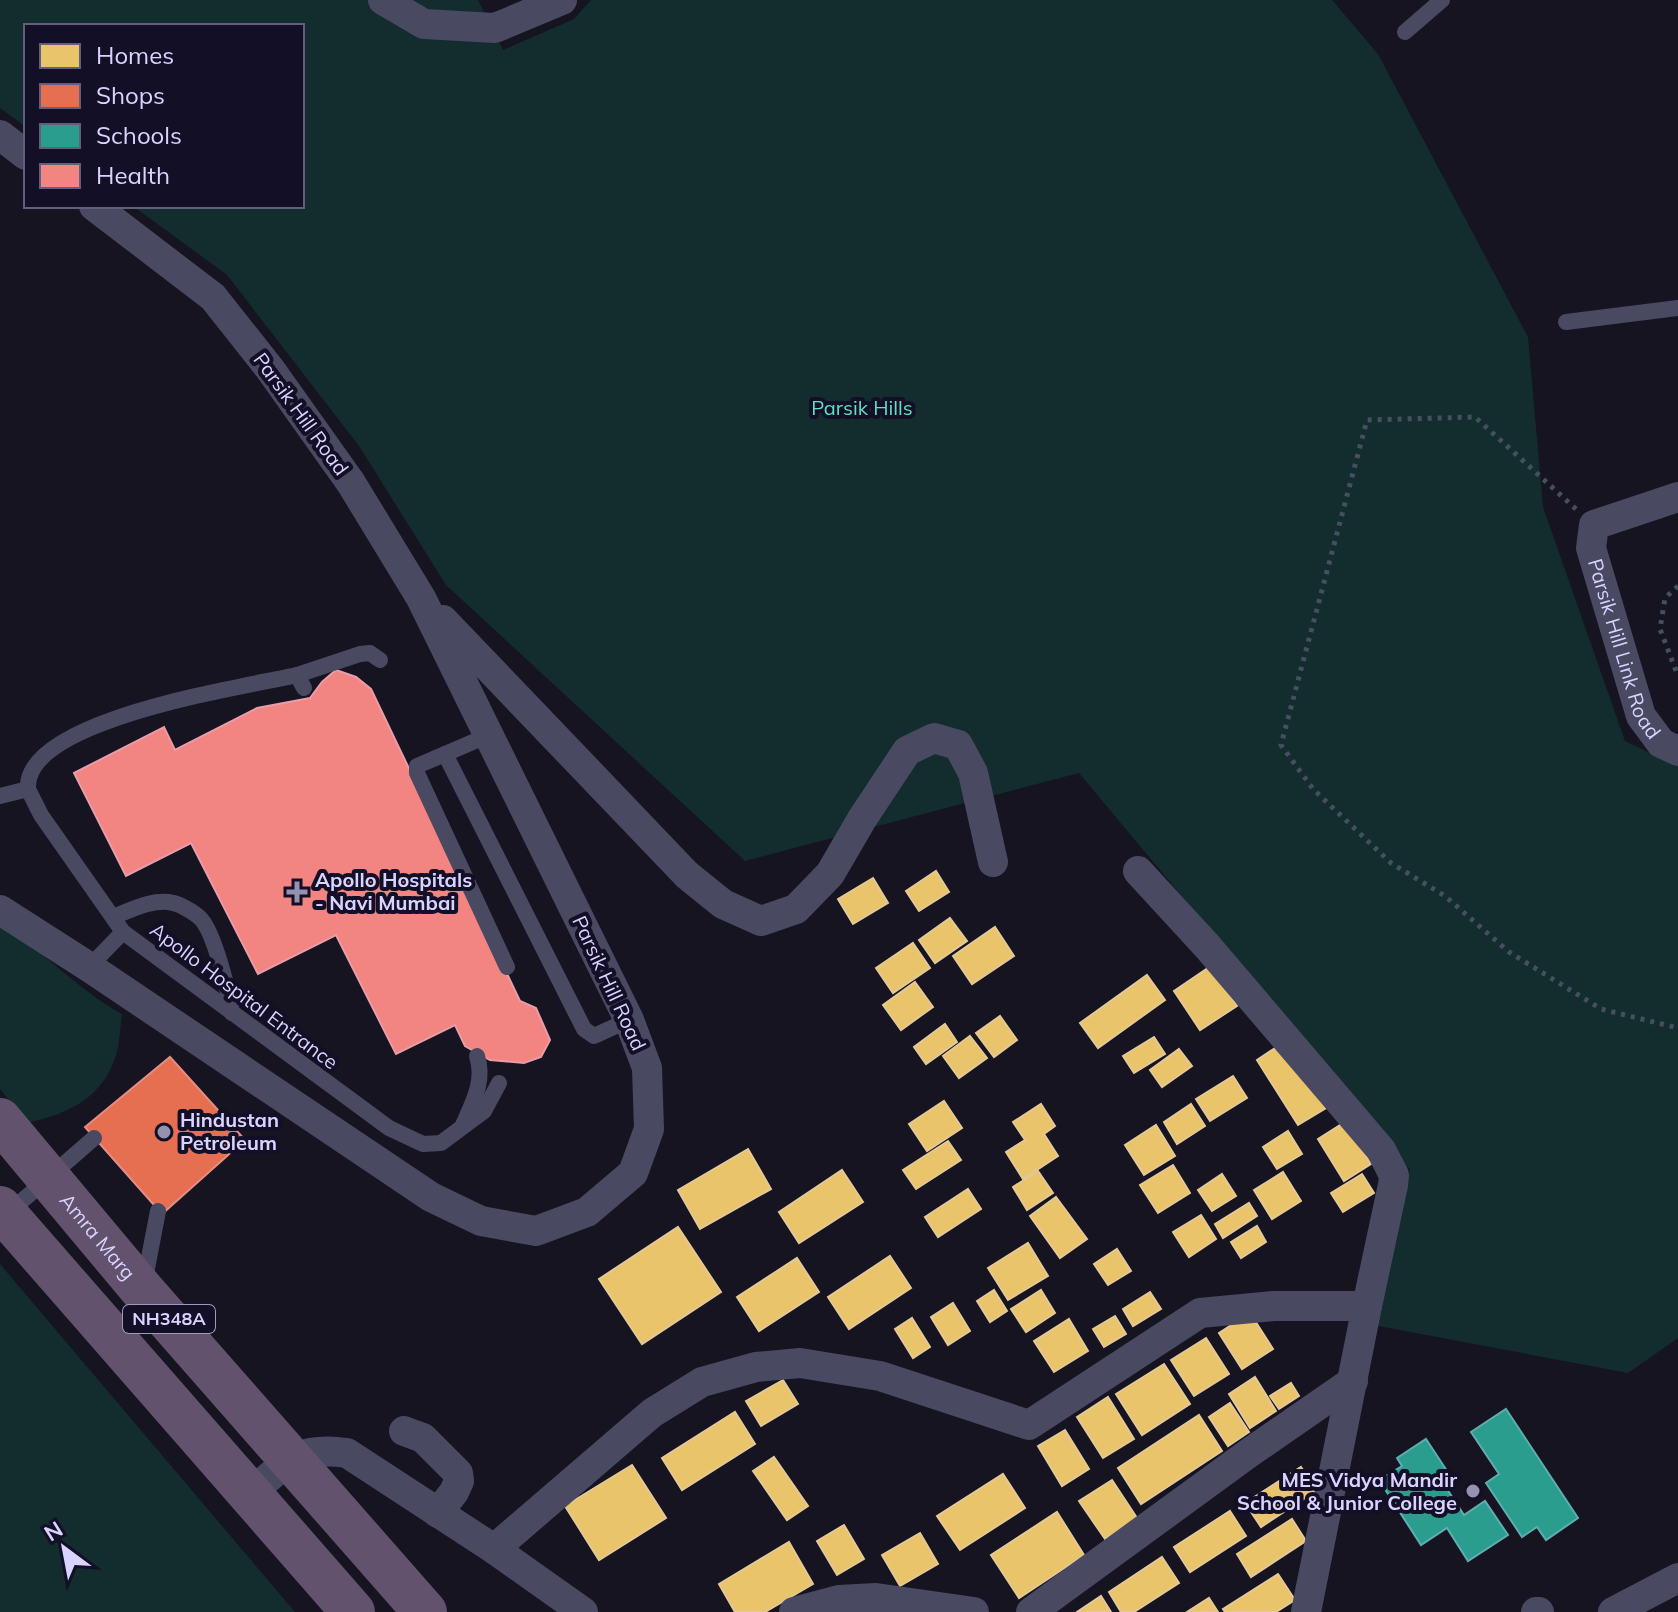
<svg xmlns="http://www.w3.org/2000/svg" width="1678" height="1612" font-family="Mulish,sans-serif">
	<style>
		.green { fill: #132c2d }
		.homes { fill: #e9c46a; stroke: #e4c997; stroke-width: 2 }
		.shops { fill: #e76f51; stroke: #e38d85; stroke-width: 2 }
		.schools { fill: #2a9d8f; stroke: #5eaeb1; stroke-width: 2 }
		.health { fill: #f28482; stroke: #ea9ca8; stroke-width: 2 }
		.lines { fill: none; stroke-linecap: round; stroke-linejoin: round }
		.path { stroke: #44505f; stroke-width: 5; stroke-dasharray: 4 6; stroke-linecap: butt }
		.service { stroke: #4a4962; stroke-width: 16 }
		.minor { stroke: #4a4962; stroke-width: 30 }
		.trunk { stroke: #62526e; stroke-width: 44 }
		.poi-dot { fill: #9591b1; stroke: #130f26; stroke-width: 3 }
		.labels { text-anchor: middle; stroke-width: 8; stroke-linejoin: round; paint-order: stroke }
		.shield { fill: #130f26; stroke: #9e99be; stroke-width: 2 }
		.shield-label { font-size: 18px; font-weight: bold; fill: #d9d4ff }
		.park-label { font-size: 20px; fill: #5fe0c0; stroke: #130f26 }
		.street-label { font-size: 20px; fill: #d9d4ff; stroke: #130f26 }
		.poi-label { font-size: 20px; font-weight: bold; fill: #d9d4ff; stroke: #130f26; text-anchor: start }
	</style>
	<rect width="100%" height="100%" fill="#161421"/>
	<!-- green -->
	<g class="green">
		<polygon points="0,0 478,0 503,50 574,19 591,0 1332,0 1378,54 1528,337 1543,507 1625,741 1678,766 1678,1338 1628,1373 1352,1321 1410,1170 1079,773 745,861 446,585 359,446 227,275 133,206 302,206 302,26 26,26 26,127 0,108"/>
		<path d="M0,922C42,950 77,989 122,1014C120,1028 120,1045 115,1058C101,1100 66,1114 27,1123L0,1089Z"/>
		<polygon points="0,1264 295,1612 0,1612"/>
	</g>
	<!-- homes -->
	<g class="homes">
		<polygon points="936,871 949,892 919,911 906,891"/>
		<polygon points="873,878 888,903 853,924 838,899"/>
		<polygon points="950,918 967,941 935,963 919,940"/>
		<polygon points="995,927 1014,956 972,984 953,956"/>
		<polygon points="913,943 930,968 893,993 876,968"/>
		<polygon points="1211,966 1237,1006 1200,1030 1174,991"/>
		<polygon points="1147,975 1165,1000 1098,1048 1080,1023"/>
		<polygon points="915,982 933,1007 901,1030 883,1005"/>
		<polygon points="1000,1016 1017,1040 994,1057 976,1033"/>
		<polygon points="945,1024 957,1042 926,1064 914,1047"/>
		<polygon points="970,1036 987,1058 959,1078 943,1056"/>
		<polygon points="1154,1037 1165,1054 1134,1073 1123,1056"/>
		<polygon points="1287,1040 1328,1107 1298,1125 1257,1060"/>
		<polygon points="1179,1049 1192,1066 1162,1087 1150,1070"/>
		<polygon points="1233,1076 1247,1098 1210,1121 1196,1099"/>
		<polygon points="944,1101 962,1128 927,1151 909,1124"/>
		<polygon points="1041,1104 1055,1126 1044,1134 1058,1156 1023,1179 1006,1152 1025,1140 1013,1122"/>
		<polygon points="1191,1104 1205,1126 1177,1144 1164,1122"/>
		<polygon points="1345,1122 1371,1164 1344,1181 1318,1139"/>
		<polygon points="1156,1125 1175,1156 1144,1175 1125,1145"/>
		<polygon points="1288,1131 1302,1154 1277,1169 1263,1147"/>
		<polygon points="948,1141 961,1160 916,1189 903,1170"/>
		<polygon points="748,1149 771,1189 700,1229 678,1190"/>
		<polygon points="1173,1165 1190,1193 1158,1213 1140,1185"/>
		<polygon points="842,1170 863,1202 799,1243 779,1212"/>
		<polygon points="1038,1171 1053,1193 1027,1210 1013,1187"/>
		<polygon points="1283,1172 1301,1201 1272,1219 1254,1190"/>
		<polygon points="1222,1174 1236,1196 1212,1211 1198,1190"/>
		<polygon points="1362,1174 1374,1193 1343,1212 1331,1193"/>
		<polygon points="968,1189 981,1209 938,1237 925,1217"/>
		<polygon points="1056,1197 1087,1239 1060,1258 1030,1216"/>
		<polygon points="1249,1203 1257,1216 1223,1238 1215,1224"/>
		<polygon points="1201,1215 1216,1239 1189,1257 1173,1232"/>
		<polygon points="1257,1226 1266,1242 1241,1258 1231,1242"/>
		<polygon points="678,1227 721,1292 642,1344 599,1279"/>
		<polygon points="1028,1243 1048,1276 1008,1300 988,1268"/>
		<polygon points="1117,1249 1131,1271 1108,1285 1094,1264"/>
		<polygon points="890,1256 911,1288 849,1329 828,1297"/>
		<polygon points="797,1258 819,1292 759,1331 737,1297"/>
		<polygon points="994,1290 1007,1311 990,1322 977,1301"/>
		<polygon points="1041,1290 1055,1313 1026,1332 1011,1309"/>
		<polygon points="1150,1292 1161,1309 1133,1326 1123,1309"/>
		<polygon points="953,1303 970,1331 948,1345 931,1317"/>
		<polygon points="1250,1313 1273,1349 1242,1369 1219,1333"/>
		<polygon points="1115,1316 1126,1334 1104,1347 1093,1329"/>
		<polygon points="912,1318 930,1347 913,1358 895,1329"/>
		<polygon points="1069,1319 1088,1351 1054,1372 1034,1341"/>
		<polygon points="1206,1338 1229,1374 1194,1396 1171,1360"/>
		<polygon points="1164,1364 1190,1404 1142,1435 1116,1394"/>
		<polygon points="1255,1377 1276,1411 1250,1428 1229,1394"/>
		<polygon points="783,1380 798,1404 761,1426 746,1401"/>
		<polygon points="1291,1383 1299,1396 1279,1409 1270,1396"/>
		<polygon points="1108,1397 1134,1439 1103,1458 1077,1417"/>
		<polygon points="1230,1403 1249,1432 1228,1446 1209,1417"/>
		<polygon points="735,1412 755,1444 682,1490 662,1458"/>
		<polygon points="1199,1415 1222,1451 1141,1504 1118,1468"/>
		<polygon points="1065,1430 1089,1469 1062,1486 1038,1446"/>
		<polygon points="774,1457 808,1506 787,1520 753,1471"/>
		<polygon points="632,1465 666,1518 599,1560 565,1506"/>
		<polygon points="1301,1467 1316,1491 1261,1527 1245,1503"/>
		<polygon points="1003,1474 1025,1508 960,1550 937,1516"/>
		<polygon points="1112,1480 1137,1518 1105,1539 1079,1501"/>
		<polygon points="1230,1511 1246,1536 1190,1572 1174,1547"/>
		<polygon points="1057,1512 1084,1555 1019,1598 991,1555"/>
		<polygon points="1292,1519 1306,1541 1251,1577 1237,1554"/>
		<polygon points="844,1525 864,1559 837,1575 817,1541"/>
		<polygon points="920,1533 938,1564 900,1586 882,1555"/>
		<polygon points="789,1542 813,1584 765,1612 735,1612 719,1584"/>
		<polygon points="1162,1557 1179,1583 1134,1612 1121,1612 1109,1592"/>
		<polygon points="1278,1574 1295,1600 1276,1612 1225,1612 1223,1609"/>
		<polygon points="1101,1596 1111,1612 1077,1612"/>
		<polygon points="1209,1598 1218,1612 1187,1612"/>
	</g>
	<!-- shops -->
	<polygon class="shops" points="170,1057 245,1140 162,1214 85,1127"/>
	<!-- schools -->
	<g class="schools">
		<polygon points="1506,1409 1578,1518 1546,1540 1537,1527 1522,1537 1486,1483 1499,1474 1471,1432"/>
		<polygon points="1426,1439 1451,1477 1443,1483 1464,1515 1485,1501 1508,1535 1468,1561 1447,1528 1421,1545 1379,1480 1402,1466 1397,1458"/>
	</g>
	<!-- health -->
	<polygon class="health" points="336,670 356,677 371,689 520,1001 536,1008 550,1040 541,1057 524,1063 490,1060 465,1046 455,1025 396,1054 336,935 258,974 191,843 126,876 74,773 164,727 175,750 257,708 310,698 322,682"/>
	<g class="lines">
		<!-- path -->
		<g class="path">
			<polyline points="1576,509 1475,417 1367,420 1281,745 1313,789 1391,863 1445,896 1509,952 1601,1009 1678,1028"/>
			<polyline points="1678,586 1665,598 1660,629 1678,676"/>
		</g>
		<!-- service -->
		<g class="service">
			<polyline points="1405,32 1442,0"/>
			<polyline points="1566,322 1678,308"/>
			<polyline points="297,675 360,654 370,653 380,660"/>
			<polyline points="489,735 417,766 417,773 507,967"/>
			<polyline points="445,754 584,1029 594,1036 629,1020"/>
			<path d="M28,789C23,719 245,687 297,675L304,688"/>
			<polyline points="0,796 28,789 41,815 123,932 389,1128 423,1144 441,1143 484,1111 499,1083"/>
			<path d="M113,917C131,910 154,898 173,903C180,904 195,913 200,918C214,931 229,993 232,1013"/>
			<polyline points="89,967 123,932"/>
			<path d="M463,1125C473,1102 485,1081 477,1056"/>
			<polyline points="7,1214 94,1138"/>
			<polyline points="144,1284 158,1211"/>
		</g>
		<!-- minor -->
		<g class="minor">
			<polyline points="383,0 424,24 495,28 562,0"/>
			<polyline points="0,135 26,155"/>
			<path id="s1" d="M1678,497L1594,525L1591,548L1641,716L1661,743L1678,751"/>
			<polyline points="443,620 687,875 723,904 761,921 796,909 830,874 862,819 907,751 934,738 958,745 973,773 993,862"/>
			<polyline points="1138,871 1207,946 1381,1150 1394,1175 1393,1185 1367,1306"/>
			<polyline points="0,910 89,967 431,1197 481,1221 536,1231 587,1212 633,1173 649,1129 647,1068 629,1020 421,598 351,483 270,369 213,297 94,206"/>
			<polyline points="404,1431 423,1438 458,1473 459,1481 454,1492 438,1513"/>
			<path d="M250,1494C286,1463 296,1446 347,1453L494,1549L583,1612"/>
			<polyline points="494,1549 652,1413 702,1382 756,1367 800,1363 880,1376 1029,1425 1200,1313 1274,1306 1367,1306 1306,1612"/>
			<polyline points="794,1612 839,1600 876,1598 974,1612"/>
			<polyline points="1031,1612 1249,1453 1353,1381"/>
			<polyline points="1536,1612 1539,1612"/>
			<polyline points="1613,1612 1678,1578"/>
		</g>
		<!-- trunk -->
		<g class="trunk">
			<path id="s2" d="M0,1120L143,1291L425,1612"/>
			<polyline points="0,1208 353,1612"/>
		</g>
	</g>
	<!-- markers -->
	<g class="poi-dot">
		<path d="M293 880h8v8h8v8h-8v8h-8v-8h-8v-8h8z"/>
		<circle cx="164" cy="1132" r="8"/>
		<circle cx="1473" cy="1491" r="8"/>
	</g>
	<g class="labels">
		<!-- shield labels -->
		<rect class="shield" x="123" y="1305" width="92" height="28" rx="6"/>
		<g class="shield-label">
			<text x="169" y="1325">NH348A</text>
		</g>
		<!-- park labels -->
		<g class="park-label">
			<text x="862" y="415">Parsik Hills</text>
		</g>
		<!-- street labels -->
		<g class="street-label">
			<text transform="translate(301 414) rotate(54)" y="7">Parsik Hill Road</text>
			<text dy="7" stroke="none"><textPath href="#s1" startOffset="218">Parsik Hill Link Road</textPath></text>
			<text transform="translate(609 983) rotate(65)" y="7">Parsik Hill Road</text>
			<text transform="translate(244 996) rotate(37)" y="7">Apollo Hospital Entrance</text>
			<text dy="7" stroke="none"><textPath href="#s2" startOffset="152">Amra Marg</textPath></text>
		</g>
		<!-- poi labels -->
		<g class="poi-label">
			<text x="315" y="887">Apollo Hospitals<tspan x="315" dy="23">- Navi Mumbai</tspan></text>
			<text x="180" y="1127">Hindustan<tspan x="180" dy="23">Petroleum</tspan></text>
			<text x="1457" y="1487" text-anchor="end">MES Vidya Mandir<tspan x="1457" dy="23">School &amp; Junior College</tspan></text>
		</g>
	</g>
	<!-- legend -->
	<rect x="24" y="24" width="280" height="184" fill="#130f26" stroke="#625e7d" stroke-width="2"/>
	<rect x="40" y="44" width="40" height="24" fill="#e9c46a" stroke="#625e7d" stroke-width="2"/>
	<text x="96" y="64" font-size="24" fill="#d9d4ff">Homes</text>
	<rect x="40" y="84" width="40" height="24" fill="#e76f51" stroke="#625e7d" stroke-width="2"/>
	<text x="96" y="104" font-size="24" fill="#d9d4ff">Shops</text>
	<rect x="40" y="124" width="40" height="24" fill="#2a9d8f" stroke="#625e7d" stroke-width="2"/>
	<text x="96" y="144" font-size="24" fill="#d9d4ff">Schools</text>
	<rect x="40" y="164" width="40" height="24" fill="#f28482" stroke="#625e7d" stroke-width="2"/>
	<text x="96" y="184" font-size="24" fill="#d9d4ff">Health</text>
	<!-- north arrow -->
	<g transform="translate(64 1548) rotate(328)" stroke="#130f26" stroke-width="6" paint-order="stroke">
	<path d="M0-6L14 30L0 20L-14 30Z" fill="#d9d4ff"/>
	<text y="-12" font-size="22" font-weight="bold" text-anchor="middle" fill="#d9d4ff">N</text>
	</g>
</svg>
